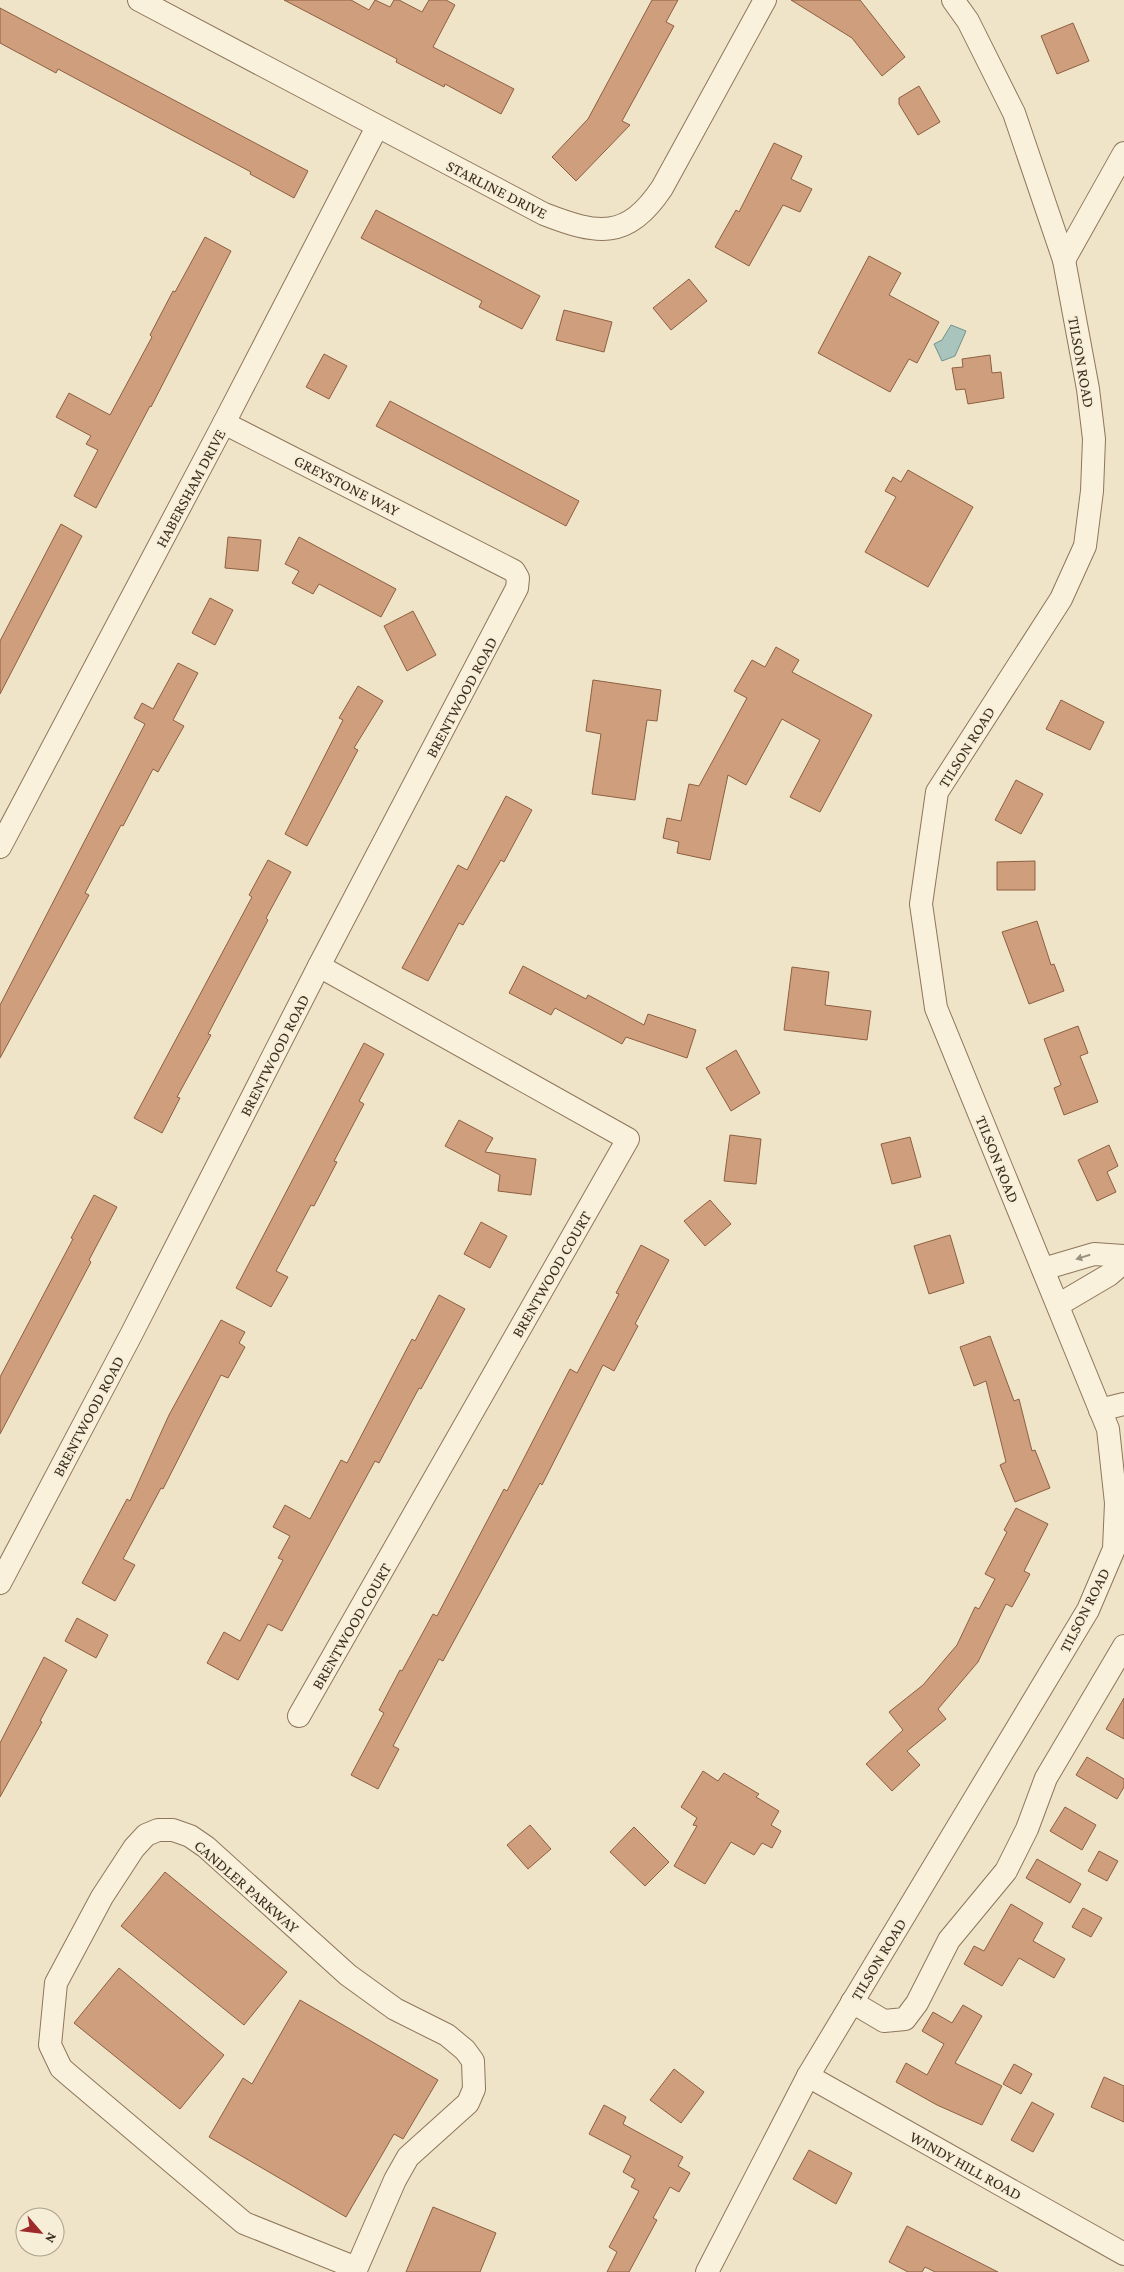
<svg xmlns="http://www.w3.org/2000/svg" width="1124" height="2272" font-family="'Crimson Pro',serif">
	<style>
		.water { fill: #a9c4bc; stroke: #6f938a }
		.building { fill: #cf9f7d; stroke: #8d5f41 }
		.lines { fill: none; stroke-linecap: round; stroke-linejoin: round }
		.minor-casing { stroke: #8d765c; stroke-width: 24 }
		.minor { stroke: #faf1dc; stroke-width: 22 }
		.oneway { fill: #9c907e }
		.labels { text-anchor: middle; stroke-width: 4; stroke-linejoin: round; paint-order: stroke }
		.street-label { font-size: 16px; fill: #3d2e20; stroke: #f7eed8 }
	</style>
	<rect width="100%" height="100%" fill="#f0e4c8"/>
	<!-- water -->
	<polygon class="water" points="951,325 966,331 955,356 942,361 934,344 942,340"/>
	<!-- building -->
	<g class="building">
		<polygon points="284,0 351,0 369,10 375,0 390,7 394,0 399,0 422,12 429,0 446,0 455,5 433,47 514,89 501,114 445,84 444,87 396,62 397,59"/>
		<polygon points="652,0 678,0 666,22 674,26 622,121 630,125 576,181 552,157 588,119"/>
		<polygon points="791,0 860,0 905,57 882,76 852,38"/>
		<polygon points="0,8 308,171 294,198 250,174 251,172 58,69 56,73 0,43"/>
		<polygon points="1073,23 1089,61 1057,74 1041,36"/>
		<polygon points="919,86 940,122 918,135 899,104 899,98"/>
		<polygon points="774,143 802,156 791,179 812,189 800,212 783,205 749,266 715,247 736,210 739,212"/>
		<polygon points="376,210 540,296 522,329 479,307 482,301 361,238"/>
		<polygon points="205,237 231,251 151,407 150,406 96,508 74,496 98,450 86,444 91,436 56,417 69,393 110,415 152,337 150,335 173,291 175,292"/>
		<polygon points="869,256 901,273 889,295 939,322 917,363 909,359 890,392 818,353"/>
		<polygon points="689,279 707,301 671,330 653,308"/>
		<polygon points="564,310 612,322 604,352 556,340"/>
		<polygon points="324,354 347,366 329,399 306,387"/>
		<polygon points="990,355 992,373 1001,372 1004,398 968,404 965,389 956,390 952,368 963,367 962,359"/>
		<polygon points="390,401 579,501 566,526 376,426"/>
		<polygon points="908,470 973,507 928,587 865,552 896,497 885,491 893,477 901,482"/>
		<polygon points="61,524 82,536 0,694 0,641"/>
		<polygon points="228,537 261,540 258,571 225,568"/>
		<polygon points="299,537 396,589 381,617 319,584 313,594 292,583 299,571 285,564"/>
		<polygon points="210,598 233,610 215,645 192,633"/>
		<polygon points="413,611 436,655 407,671 384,626"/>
		<polygon points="776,647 799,660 792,672 872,715 820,812 790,797 820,740 782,719 746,785 728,775 710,860 677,853 679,842 663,838 667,818 681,821 689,784 699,786 747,698 734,691 752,660 765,667"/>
		<polygon points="178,663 198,673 173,720 184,726 158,772 153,769 123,826 121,825 85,893 89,895 0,1058 0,1005 145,724 134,718 142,703 153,709"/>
		<polygon points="593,680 661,690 657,721 647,720 635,800 592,794 601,734 586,731"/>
		<polygon points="358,686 383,701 354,748 358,750 307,846 285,834 343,720 339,718"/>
		<polygon points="1061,700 1104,722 1090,750 1046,729"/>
		<polygon points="1016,780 1043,794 1021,834 995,820"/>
		<polygon points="506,796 532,810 504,862 501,860 463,925 459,923 428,981 402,968 458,865 467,870"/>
		<polygon points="268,860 291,872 266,918 268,920 208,1034 211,1035 177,1097 180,1098 162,1133 134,1118 252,897 249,895"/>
		<polygon points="1035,861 1035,890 997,890 997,862"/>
		<polygon points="1037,921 1051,965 1054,964 1064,991 1029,1004 1002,932"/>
		<polygon points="523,966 586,999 588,995 644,1025 648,1014 696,1030 687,1058 626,1037 622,1044 555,1008 551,1015 509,993"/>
		<polygon points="792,967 829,972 825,1005 871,1011 867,1040 784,1030"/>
		<polygon points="1078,1026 1088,1053 1080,1056 1098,1102 1064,1115 1054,1088 1061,1085 1044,1039"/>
		<polygon points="364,1043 384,1054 359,1101 364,1104 334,1161 337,1162 314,1206 311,1205 276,1271 288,1277 271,1307 236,1288"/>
		<polygon points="736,1050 760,1093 731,1111 706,1068"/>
		<polygon points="459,1120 493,1138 485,1152 536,1159 531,1195 498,1191 500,1175 445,1146"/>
		<polygon points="730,1135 761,1139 756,1184 724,1181"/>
		<polygon points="910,1137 921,1177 892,1184 881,1144"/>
		<polygon points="1109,1145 1118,1166 1107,1172 1116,1192 1097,1201 1078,1160"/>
		<polygon points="94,1195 117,1207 89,1260 91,1262 0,1434 0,1377 73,1239 71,1238"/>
		<polygon points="710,1200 731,1224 705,1246 684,1221"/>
		<polygon points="481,1222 507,1236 490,1268 464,1254"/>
		<polygon points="950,1235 964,1283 929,1294 914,1246"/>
		<polygon points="641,1245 669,1260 635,1324 638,1326 614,1371 603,1365 542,1485 540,1483 443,1661 439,1659 393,1746 399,1749 378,1789 351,1775 384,1713 379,1710 400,1670 402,1671 433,1614 437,1616 504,1489 507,1491 570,1369 577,1373 619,1294 616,1293"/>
		<polygon points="439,1295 465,1309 421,1389 419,1388 379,1463 375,1461 282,1631 268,1624 238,1680 207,1663 224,1632 240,1641 283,1560 278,1558 290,1536 273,1527 285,1505 310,1519 341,1460 347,1463 412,1339 415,1341"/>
		<polygon points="221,1320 245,1332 239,1343 245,1347 228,1378 221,1375 163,1489 161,1488 123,1559 135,1565 115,1601 82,1583 127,1499 130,1501 169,1415"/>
		<polygon points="990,1336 1014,1401 1019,1399 1032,1451 1035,1450 1050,1488 1015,1502 1000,1465 1006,1462 986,1381 974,1386 960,1347"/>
		<polygon points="1016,1508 1048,1524 1024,1571 1030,1574 1012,1607 1006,1604 978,1662 938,1709 946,1719 907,1751 920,1765 892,1791 866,1764 903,1730 889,1712 923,1685 957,1645 975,1607 979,1609 995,1579 985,1574 1007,1532 1004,1530"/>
		<polygon points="77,1618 108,1635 96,1658 65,1641"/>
		<polygon points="44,1657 67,1670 40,1721 42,1722 0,1797 0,1743"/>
		<polygon points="1124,1698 1124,1739 1106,1729"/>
		<polygon points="1087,1757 1124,1779 1124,1787 1117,1799 1076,1775"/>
		<polygon points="703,1771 718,1781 724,1773 759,1794 756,1797 779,1811 771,1825 781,1831 772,1848 762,1843 754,1855 731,1842 705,1884 674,1866 697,1826 693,1825 697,1818 681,1807"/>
		<polygon points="1065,1807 1096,1825 1082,1850 1050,1831"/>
		<polygon points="530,1825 551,1849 528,1869 507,1845"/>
		<polygon points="634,1827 669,1862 645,1886 610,1852"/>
		<polygon points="1099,1851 1118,1861 1107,1881 1088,1871"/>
		<polygon points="1037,1859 1081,1884 1070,1903 1026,1878"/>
		<polygon points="165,1872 287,1972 244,2025 121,1926"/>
		<polygon points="1011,1904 1043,1923 1033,1941 1065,1959 1054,1978 1019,1958 1002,1986 964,1964 974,1946 984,1951"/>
		<polygon points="1083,1908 1102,1918 1091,1937 1072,1927"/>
		<polygon points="119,1968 224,2055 180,2109 74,2023"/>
		<polygon points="300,2000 438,2080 403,2139 394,2134 346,2217 209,2137 243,2078 252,2084"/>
		<polygon points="963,2005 982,2016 955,2063 1002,2086 982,2125 937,2105 896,2082 906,2063 927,2075 944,2044 922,2031 933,2012 952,2023"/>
		<polygon points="1014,2064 1032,2074 1021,2094 1003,2084"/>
		<polygon points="674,2069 704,2092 681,2123 650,2100"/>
		<polygon points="1104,2077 1124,2086 1124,2122 1091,2107"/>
		<polygon points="1032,2102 1054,2114 1033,2152 1011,2140"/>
		<polygon points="604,2105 626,2117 623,2124 683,2157 678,2166 690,2173 679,2192 670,2187 653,2218 657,2220 629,2272 607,2272 617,2252 609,2247 639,2191 631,2187 635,2179 623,2172 631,2156 589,2134"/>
		<polygon points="809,2150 852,2173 836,2204 793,2179"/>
		<polygon points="433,2207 496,2233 480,2272 406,2272"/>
		<polygon points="907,2226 998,2272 935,2272 925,2267 922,2272 908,2272 889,2262"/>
	</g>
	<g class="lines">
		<!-- minor casing -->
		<g class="minor-casing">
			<g id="minor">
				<path d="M139,0L544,214C598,235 627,240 662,188L765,0"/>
				<polyline points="1064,260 1124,153"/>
				<polyline points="0,847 224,423 377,127"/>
				<polyline points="1043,1269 1094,1254 1124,1256"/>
				<polyline points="1058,1305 1109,1275 1124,1262"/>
				<polyline points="1100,1410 1124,1404"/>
				<polyline points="0,1583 132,1333 319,966 517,588 518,578 514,571 224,423"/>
				<polyline points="299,1716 628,1139 319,966"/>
				<polyline points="852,2002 884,2021 905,2019 917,2003 949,1940 1006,1871 1027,1829 1046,1778 1124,1646"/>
				<polyline points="808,2076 1124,2254"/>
				<polyline points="355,2272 395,2180 408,2157 468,2103 474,2089 473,2061 465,2050 447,2035 395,2009 348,1975 206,1847 190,1836 173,1830 158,1830 146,1835 134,1848 102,1897 56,1983 50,2045 61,2068 69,2075 244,2223 356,2268"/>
				<polyline points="707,2272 808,2076 1088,1610 1114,1549 1116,1503 1108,1429 936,1008 921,904 937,792 1061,599 1085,546 1092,491 1094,439 1088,389 1064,260 1014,113 968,21 953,0"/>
			</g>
		</g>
		<!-- minor -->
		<use href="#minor" class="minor"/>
	</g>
	<!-- one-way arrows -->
	<defs><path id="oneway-solid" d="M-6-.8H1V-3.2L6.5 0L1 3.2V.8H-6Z" transform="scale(1.25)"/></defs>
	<use class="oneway" href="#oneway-solid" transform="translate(1083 1257) rotate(163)"/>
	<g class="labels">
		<!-- street labels -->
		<g class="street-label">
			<text transform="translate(497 189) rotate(27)" y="6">STARLINE DRIVE</text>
			<text transform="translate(1082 362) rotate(80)" y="6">TILSON ROAD</text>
			<text transform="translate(347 485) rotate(27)" y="6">GREYSTONE WAY</text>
			<text transform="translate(190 488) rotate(-62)" y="6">HABERSHAM DRIVE</text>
			<text transform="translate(461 697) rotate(-62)" y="6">BRENTWOOD ROAD</text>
			<text transform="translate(966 747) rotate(-58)" y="6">TILSON ROAD</text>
			<text transform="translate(274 1055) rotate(-63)" y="6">BRENTWOOD ROAD</text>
			<text transform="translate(998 1159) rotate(68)" y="6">TILSON ROAD</text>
			<text transform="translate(551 1274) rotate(-60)" y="6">BRENTWOOD COURT</text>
			<text transform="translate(88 1416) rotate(-62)" y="6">BRENTWOOD ROAD</text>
			<text transform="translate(1084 1610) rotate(-63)" y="6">TILSON ROAD</text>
			<text transform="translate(351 1626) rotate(-60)" y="6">BRENTWOOD COURT</text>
			<text transform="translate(247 1886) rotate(41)" y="6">CANDLER PARKWAY</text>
			<text transform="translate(878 1959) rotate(-59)" y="6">TILSON ROAD</text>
			<text transform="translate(966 2165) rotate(29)" y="6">WINDY HILL ROAD</text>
		</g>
	</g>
	<!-- north arrow -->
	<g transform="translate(40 2232) rotate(118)"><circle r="24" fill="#f7eed8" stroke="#ada18e"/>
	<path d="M0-4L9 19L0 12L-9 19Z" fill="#9e2a2b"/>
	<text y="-8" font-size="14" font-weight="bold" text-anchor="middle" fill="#3d2e20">N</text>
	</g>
</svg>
